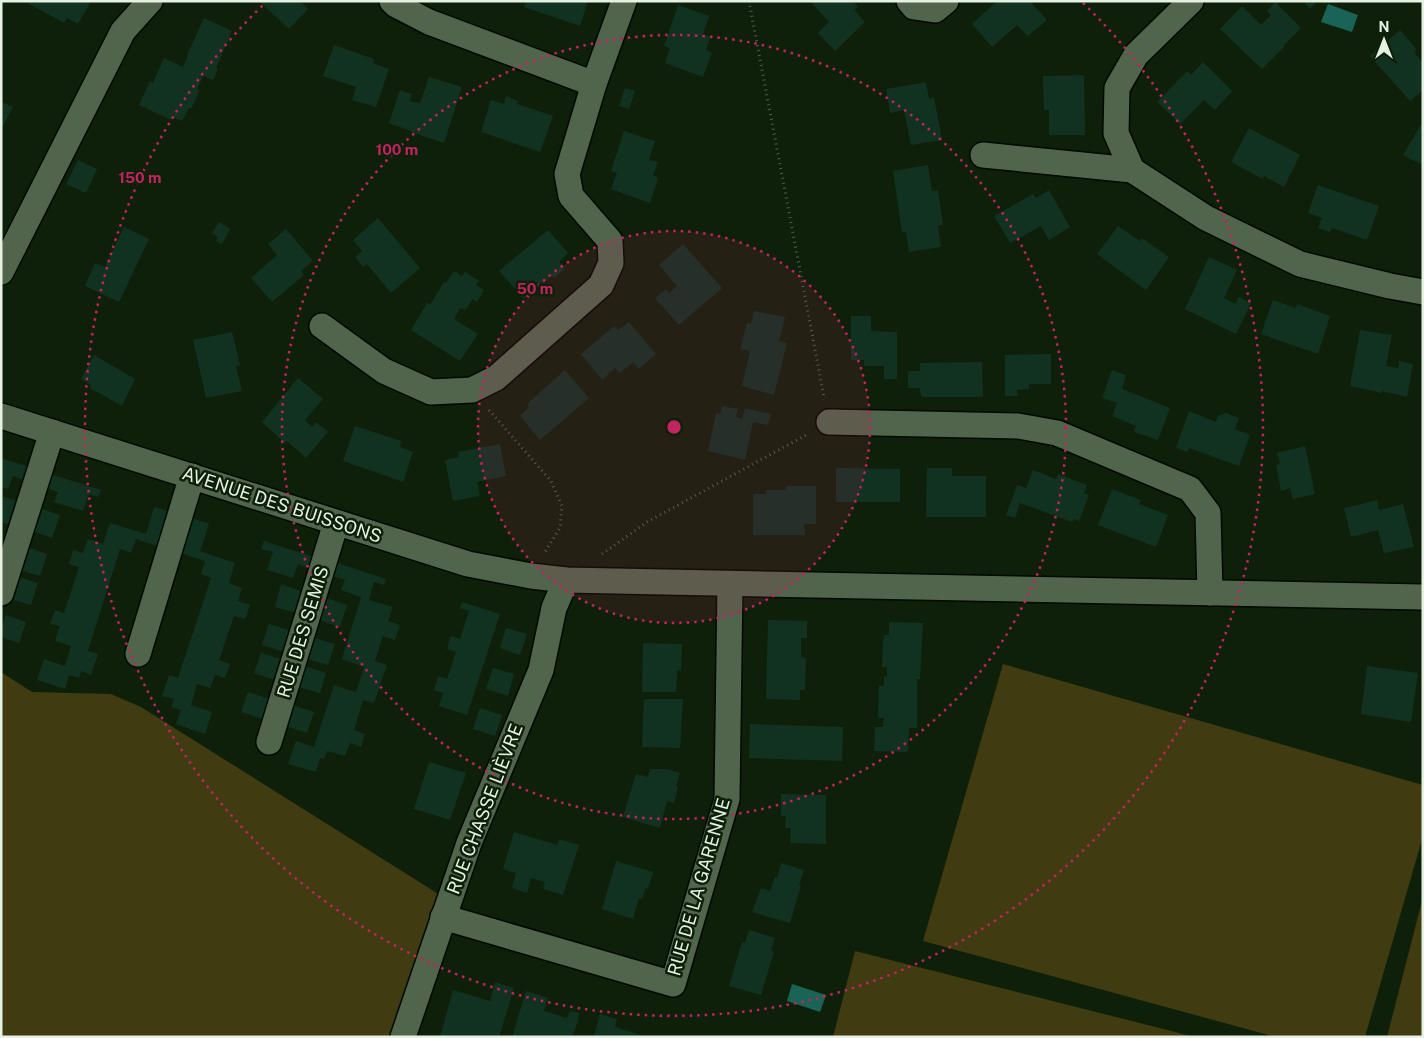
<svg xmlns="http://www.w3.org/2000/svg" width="1424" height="1038" font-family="'Public Sans',sans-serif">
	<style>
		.green { fill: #403b10 }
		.water { fill: #196456 }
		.building { fill: #113221 }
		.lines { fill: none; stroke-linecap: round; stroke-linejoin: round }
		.minor-casing { stroke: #000900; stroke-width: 28 }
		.path { stroke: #4f604b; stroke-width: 3; stroke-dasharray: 1 4; stroke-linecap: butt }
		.minor { stroke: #50654b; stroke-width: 25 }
		.ring { fill: none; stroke: #c42362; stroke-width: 2.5; stroke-dasharray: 2.5 5 }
		.labels { text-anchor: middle; stroke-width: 5; stroke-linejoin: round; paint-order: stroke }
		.street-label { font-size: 18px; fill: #e5f1e2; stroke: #0e2009 }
		.centre { fill: #c42362; stroke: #0e2009; stroke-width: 2.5 }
		.ring-label { font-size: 15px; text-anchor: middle; font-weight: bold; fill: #c42362; stroke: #0e2009; stroke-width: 5; stroke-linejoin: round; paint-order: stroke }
	</style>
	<rect width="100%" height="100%" fill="#0e2009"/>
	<!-- green -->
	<g class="green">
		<polygon points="1003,664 1423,785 1423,836 1365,1037 1276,1037 923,941"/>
		<polygon points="1,672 32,692 111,694 141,707 440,895 391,1037 1,1037"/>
		<polygon points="1423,897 1423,1037 1387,1037"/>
		<polygon points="855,951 1195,1037 833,1037"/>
	</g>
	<!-- water -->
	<g class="water">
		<polygon points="1328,4 1358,15 1352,32 1321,22"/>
		<polygon points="792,984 826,995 820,1012 787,1001"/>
	</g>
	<!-- building -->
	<g class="building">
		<polygon points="24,1 87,1 90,3 78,24 67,18 64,23"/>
		<polygon points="259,1 300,1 308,9 289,29"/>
		<polygon points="526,1 588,1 580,26 524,7"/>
		<polygon points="810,1 853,1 858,7 854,10 865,22 835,51 818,33 829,22"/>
		<polygon points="997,1 1030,1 1047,20 1028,36 1017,25 992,47 972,24"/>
		<polygon points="1303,1 1317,1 1310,9"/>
		<polygon points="1275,2 1301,28 1284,45 1284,47 1262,69 1220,29 1242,6 1261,25 1271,15 1267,11"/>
		<polygon points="678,5 709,16 703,34 710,37 706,50 712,53 703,77 665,63 670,48 664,46"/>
		<polygon points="204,18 232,31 216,68 218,69 213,80 203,76 197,89 200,90 191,109 189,108 182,121 172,117 171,120 139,105 150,81 153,83 164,58 183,67 188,56 187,55"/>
		<polygon points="1400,30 1417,50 1414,52 1423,63 1423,90 1410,101 1370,56"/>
		<polygon points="334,45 374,59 373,63 389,69 376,107 352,100 356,87 323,76"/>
		<polygon points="1203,62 1232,91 1215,110 1204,100 1180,124 1157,102 1187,71 1191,75"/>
		<polygon points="1084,75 1085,135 1049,135 1049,110 1044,110 1043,76"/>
		<polygon points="429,77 462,87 444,143 411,132 411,131 389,123 400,90 412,94 410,101 420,103"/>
		<polygon points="926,82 929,99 934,97 942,140 911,145 904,110 890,113 886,89"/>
		<polygon points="625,88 635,91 629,109 619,106"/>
		<polygon points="506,96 518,101 517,104 553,116 540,152 481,132 491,100 504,104"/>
		<polygon points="1,102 13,107 1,130"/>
		<polygon points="1423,121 1423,165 1403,155"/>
		<polygon points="1249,128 1300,155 1284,187 1264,176 1263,179 1231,162"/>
		<polygon points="624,131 655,141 649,160 658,162 653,175 658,178 650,203 611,189 617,173 611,171"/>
		<polygon points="78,160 97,169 86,193 66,184"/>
		<polygon points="928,165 932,191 938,190 943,225 938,226 941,247 909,252 906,232 902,232 893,171"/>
		<polygon points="1318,185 1379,206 1367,240 1332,228 1330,232 1318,228 1322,218 1308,213"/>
		<polygon points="1049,190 1070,227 1049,240 1041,226 1010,243 994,216 1033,194 1036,198"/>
		<polygon points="378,218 420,268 391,293 367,264 363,267 355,257 362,251 353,240"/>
		<polygon points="219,222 230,229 222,244 216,241 218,237 212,233"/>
		<polygon points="1118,226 1140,241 1142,238 1169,257 1146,290 1097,254"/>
		<polygon points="124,227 149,239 119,302 85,286 95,263 105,267"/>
		<polygon points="286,229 313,261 301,271 304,275 272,302 251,278 277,255 268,244"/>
		<polygon points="548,230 568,253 559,262 565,268 554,278 552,275 524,299 499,271"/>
		<polygon points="683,244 722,288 679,325 655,298 666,289 669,293 677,286 659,265"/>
		<polygon points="1209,257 1237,270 1224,298 1235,304 1239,297 1251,303 1236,334 1185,309"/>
		<polygon points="454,271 462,276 465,272 479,281 476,285 484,290 477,302 473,299 465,310 460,308 454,319 478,334 460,361 411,330 427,303 430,305 444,282 446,283"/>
		<polygon points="1273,300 1296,308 1297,304 1330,316 1318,354 1261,334"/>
		<polygon points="754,311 785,317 779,341 787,343 774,395 742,386 750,351 740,349 747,323 751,324"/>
		<polygon points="851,316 871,316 871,331 897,332 897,379 884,379 884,366 864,366 864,360 851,360"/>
		<polygon points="629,322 656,354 639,369 633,362 620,373 615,368 602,380 581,354 614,326 618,330"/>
		<polygon points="1360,330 1392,335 1386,366 1398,368 1399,361 1413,364 1407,397 1382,391 1382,393 1350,386"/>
		<polygon points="232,332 240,365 236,366 242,391 206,398 193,340"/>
		<polygon points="1051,354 1051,384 1029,384 1029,389 1017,390 1018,396 1005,396 1005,355"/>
		<polygon points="94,355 135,379 122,406 90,388 91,385 81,379"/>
		<polygon points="982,362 983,397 921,397 920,388 908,388 908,371 920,371 920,363"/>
		<polygon points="565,370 589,398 540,440 520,416 529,407 527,404"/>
		<polygon points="1112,370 1126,375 1122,389 1170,408 1158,440 1134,432 1136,426 1112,416 1117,403 1102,398"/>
		<polygon points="298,378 323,399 305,420 312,427 316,422 328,432 306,458 287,441 285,443 262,422"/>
		<polygon points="722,406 738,409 736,417 742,419 745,408 771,414 768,425 753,422 745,460 708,451 716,413 720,414"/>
		<polygon points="1189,411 1216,422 1218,416 1226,413 1239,418 1235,429 1250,435 1239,466 1189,448 1188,452 1176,448"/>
		<polygon points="355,426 401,441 400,447 413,452 403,482 343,461"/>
		<polygon points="500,444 506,476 477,482 480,496 453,501 445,460 459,457 458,452"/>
		<polygon points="1305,446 1315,494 1293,499 1290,488 1281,491 1276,465 1280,464 1277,453"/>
		<polygon points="1,458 29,467 24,480 13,476 8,489 1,487"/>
		<polygon points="836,468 900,469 900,502 836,502"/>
		<polygon points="927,468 952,468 952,476 986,476 986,517 926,517"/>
		<polygon points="1033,470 1056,479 1058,474 1087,485 1084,493 1089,495 1079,521 1074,519 1072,522 1020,503 1015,518 1006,515 1017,485 1026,488"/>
		<polygon points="50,474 101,490 98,497 89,494 83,511 54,502 58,492 45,488"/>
		<polygon points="786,486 816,486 816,524 804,524 805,535 753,535 753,494 766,494 766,490 786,490"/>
		<polygon points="1112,489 1141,500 1139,504 1168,515 1156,547 1098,525"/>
		<polygon points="1,496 17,501 10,525 1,522"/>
		<polygon points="1377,500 1379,510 1403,504 1414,547 1384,553 1378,530 1351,537 1344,508"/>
		<polygon points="154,507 178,514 166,549 136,539 131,553 120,549 88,651 98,654 91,675 81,671 79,678 69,675 65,689 37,680 44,659 65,666 71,646 55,641 60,626 50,624 55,610 64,613 73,586 79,567 69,564 73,550 83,553 88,539 103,544 110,523 146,534"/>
		<polygon points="39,508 60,515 52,538 32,531"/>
		<polygon points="186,516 209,524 200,551 235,563 229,583 242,588 238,601 250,605 245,619 234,616 219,660 230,664 225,678 215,675 210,688 197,684 191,705 212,712 205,734 176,724 181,710 171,707 174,699 162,696 169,675 178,678 211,578 201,574 205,561 174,551"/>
		<polygon points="264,541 314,557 310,569 298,564 293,578 267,570 273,552 261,549"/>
		<polygon points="27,547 47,554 40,576 19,570"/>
		<polygon points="337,563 386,579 384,585 374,582 369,600 393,607 388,621 400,625 395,640 383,636 375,661 387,665 374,703 363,700 354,730 365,734 361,747 350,743 345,756 327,751 324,759 320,758 316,772 288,764 296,741 314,747 334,685 356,692 364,667 342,659 361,597 341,590 345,580 333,576"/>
		<polygon points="18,577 38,583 31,605 11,599"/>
		<polygon points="281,584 303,592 296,613 275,607"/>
		<polygon points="326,598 347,605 340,627 319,620"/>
		<polygon points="462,602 500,614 467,715 439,706 443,693 434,690 438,676 447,679 456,652 447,649 451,636 460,639 469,611 460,608"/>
		<polygon points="6,615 26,622 19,643 1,637 1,628"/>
		<polygon points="768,620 807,621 807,638 801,638 801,657 806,658 805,690 800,690 800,700 766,699"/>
		<polygon points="889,622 923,623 920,679 917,679 917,728 909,728 908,752 874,751 875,727 883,727 884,718 878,718 879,686 884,686 884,676 887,677 887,667 882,667 883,645 884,635 889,635"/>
		<polygon points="269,624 291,631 284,652 262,645"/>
		<polygon points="506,628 527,634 520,655 500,648"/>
		<polygon points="314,638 335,644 328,665 307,659"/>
		<polygon points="643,643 682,644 681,671 677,670 676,692 642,692"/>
		<polygon points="261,653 281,659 275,680 254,673"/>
		<polygon points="305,666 326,673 320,693 298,687"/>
		<polygon points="1367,666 1418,673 1411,722 1361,714"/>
		<polygon points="493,668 514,674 508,696 486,689"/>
		<polygon points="248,692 269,699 263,719 241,712"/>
		<polygon points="644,699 683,699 680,748 642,747"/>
		<polygon points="293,705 314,712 307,733 286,726"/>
		<polygon points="480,708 502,715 495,736 473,729"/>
		<polygon points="750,724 843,727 842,761 749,758"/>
		<polygon points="429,762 466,773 450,820 414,809"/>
		<polygon points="650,769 667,769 680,773 676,786 678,787 674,803 667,801 660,828 623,817 636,774 648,777"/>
		<polygon points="781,794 826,795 826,844 790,843 791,828 785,828 786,816 781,816"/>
		<polygon points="514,832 557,845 559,839 579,845 563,895 543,889 545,882 531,878 527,893 512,888 516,873 503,869"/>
		<polygon points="616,861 653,872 648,889 646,888 642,899 639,898 633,919 602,909"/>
		<polygon points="781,863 804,870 799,885 801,885 790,923 752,912 761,888 770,891 775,877 777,878"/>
		<polygon points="749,930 775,938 771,951 774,952 761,995 729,986 742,942 745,943"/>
		<polygon points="495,982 514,988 499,1037 440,1037 453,990 490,1001"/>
		<polygon points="526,991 548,998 544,1011 567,1018 570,1011 579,1013 578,1021 572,1037 512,1037"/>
		<polygon points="600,1014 617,1019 615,1027 647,1037 594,1037"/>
	</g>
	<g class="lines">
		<!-- minor casing -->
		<g class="minor-casing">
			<g id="minor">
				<polyline points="392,1 396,5 429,22 594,84 624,1"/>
				<polyline points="909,1 914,7 935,10 946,1"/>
				<polyline points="983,155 1132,170 1206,218 1300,264 1390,286 1423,292"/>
				<polyline points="1132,170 1116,133 1117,88 1136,55 1191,1"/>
				<polyline points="1,272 123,31 150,1"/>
				<polyline points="322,326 384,371 431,392 472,390 496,378 601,285 611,263 610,241 571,196 567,174 594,84"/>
				<polyline points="1,416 468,564 531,576 566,580 1423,597"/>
				<polyline points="829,422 1018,426 1057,433 1190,489 1208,513 1210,593"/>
				<polyline points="1,593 52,432"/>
				<polyline points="138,654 192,476"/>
				<polyline points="269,742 336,523"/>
				<polyline points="443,917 673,984 727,799 730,584"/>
				<polyline points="403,1037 469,843 541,670 554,608 566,580"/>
			</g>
		</g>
		<!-- path -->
		<g class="path">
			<polyline points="749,1 824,397"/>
			<polyline points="489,410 551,481 562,506 560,528 545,552"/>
			<polyline points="602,554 647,522 808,434"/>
		</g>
		<!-- minor -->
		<use href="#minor" class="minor"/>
	</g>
	<!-- distance rings -->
	<circle cx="674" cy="427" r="196" fill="#c42362" fill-opacity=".12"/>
	<g class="ring">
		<circle cx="674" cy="427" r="196"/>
		<circle cx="674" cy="427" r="392"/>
		<path d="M1083 3A589 589 0 1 1 265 3"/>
	</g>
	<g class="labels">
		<!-- street labels -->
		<g class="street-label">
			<text transform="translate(282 505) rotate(18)" y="6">AVENUE DES BUISSONS</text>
			<text transform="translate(303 632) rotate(-73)" y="6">RUE DES SEMIS</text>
			<text transform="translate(485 809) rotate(-69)" y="6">RUE CHASSE LIÈVRE</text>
			<text transform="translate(699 887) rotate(-74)" y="6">RUE DE LA GARENNE</text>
		</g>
	</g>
	<circle cx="674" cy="427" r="8" class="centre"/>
	<g class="ring-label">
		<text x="397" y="155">100 m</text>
		<text x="140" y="183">150 m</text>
		<text x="535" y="294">50 m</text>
	</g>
	<!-- border -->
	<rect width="1424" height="1038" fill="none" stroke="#e5f1e2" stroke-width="5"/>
	<!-- north arrow -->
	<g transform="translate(1384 40)" stroke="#0e2009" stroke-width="4" paint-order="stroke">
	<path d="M0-4L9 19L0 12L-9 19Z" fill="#e5f1e2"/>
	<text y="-8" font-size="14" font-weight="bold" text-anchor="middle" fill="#e5f1e2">N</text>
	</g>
</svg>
